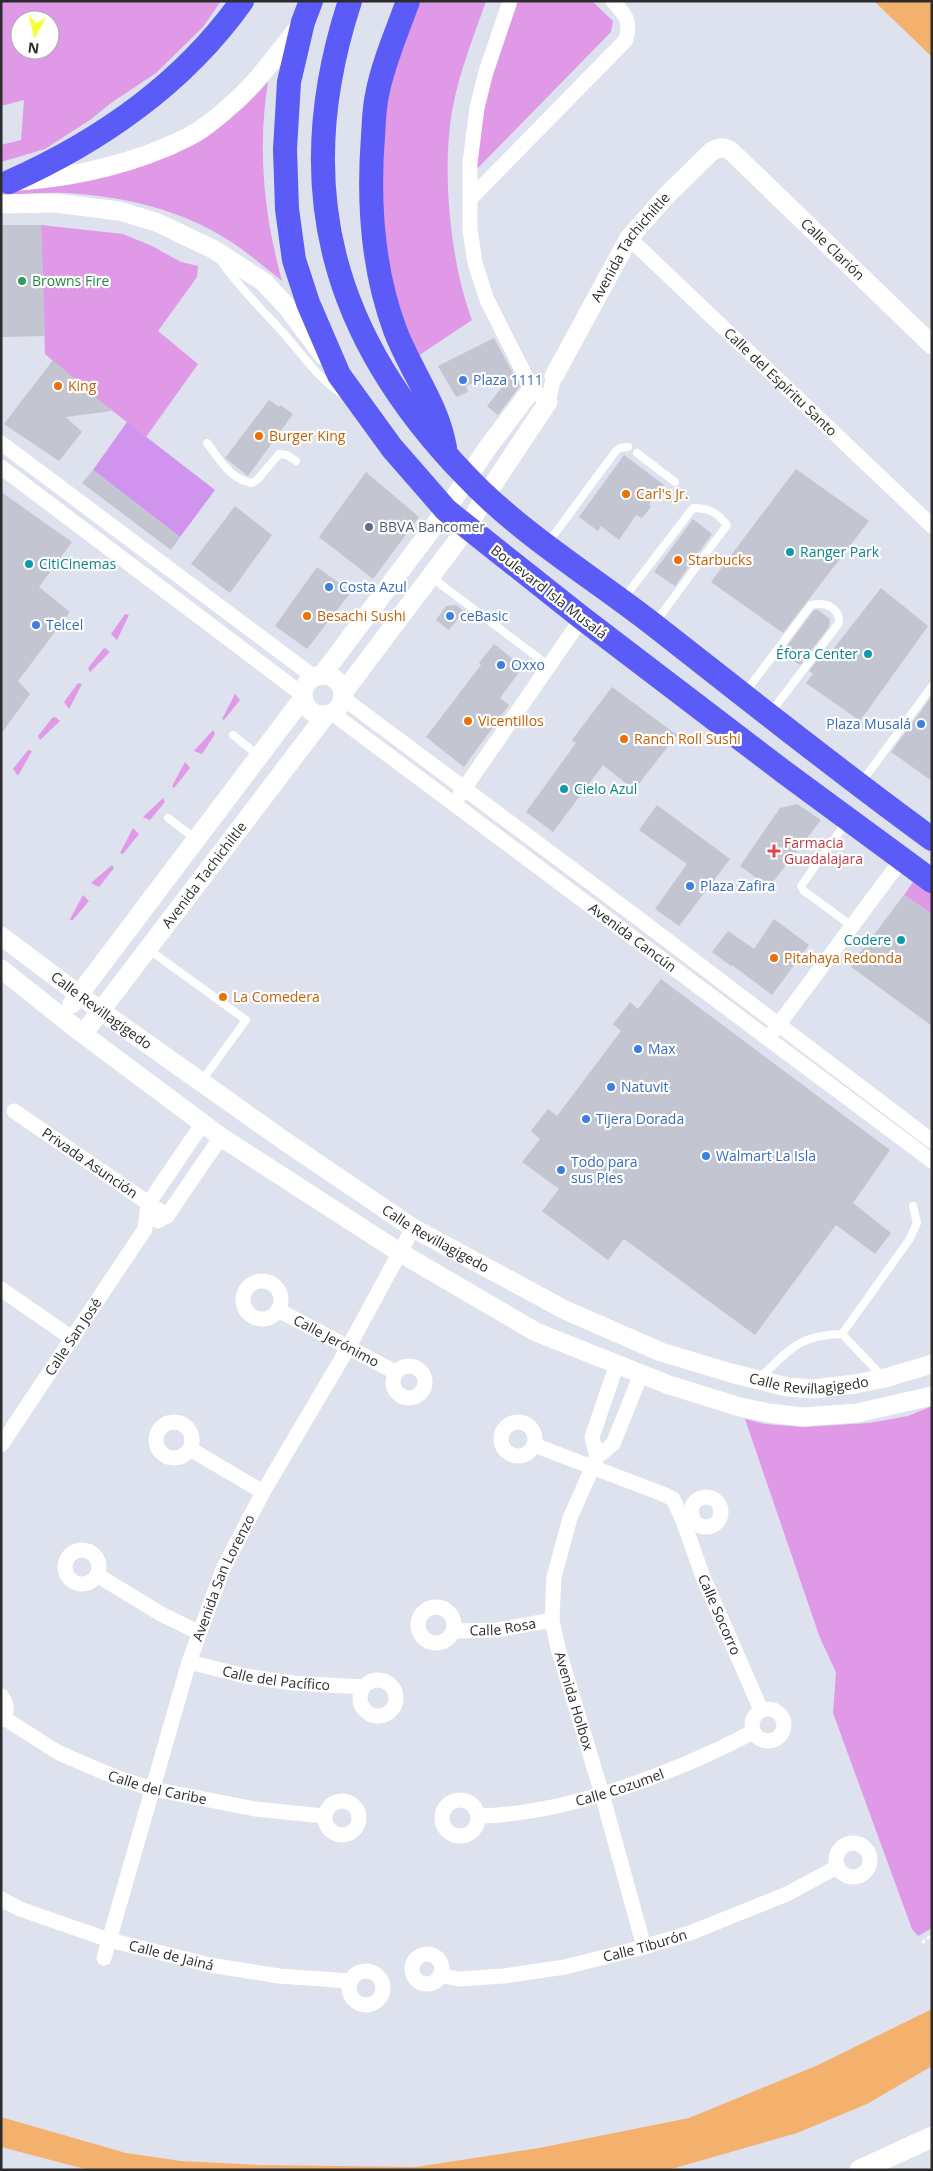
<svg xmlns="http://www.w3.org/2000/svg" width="933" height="2171" font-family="'Open Sans',sans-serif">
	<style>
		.green { fill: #df99e7; fill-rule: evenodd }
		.pitch { fill: #d094ee }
		.water { fill: #f4b16e }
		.building { fill: #c3c5d0 }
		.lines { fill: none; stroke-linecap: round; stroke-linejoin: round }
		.path { stroke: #fff; stroke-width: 3; stroke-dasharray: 4 2.5; stroke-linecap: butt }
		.service { stroke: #fff; stroke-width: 8 }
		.minor { stroke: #fff; stroke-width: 15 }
		.tertiary { stroke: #fff; stroke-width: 19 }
		.secondary { stroke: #fff; stroke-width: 21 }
		.primary { stroke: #5b5bf7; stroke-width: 24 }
		.leisure-dot { fill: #2e9e5b; stroke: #fff; stroke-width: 2 }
		.shop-dot { fill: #3f7fe0; stroke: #fff; stroke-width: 2 }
		.food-dot { fill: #e8710a; stroke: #fff; stroke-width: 2 }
		.service-dot { fill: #5c6f8a; stroke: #fff; stroke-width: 2 }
		.culture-dot { fill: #0f9aa8; stroke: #fff; stroke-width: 2 }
		.health-dot { fill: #e0444e; stroke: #fff; stroke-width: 2 }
		.labels { text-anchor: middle; stroke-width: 4.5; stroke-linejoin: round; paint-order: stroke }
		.street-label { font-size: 14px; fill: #2c2c2c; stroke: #fff }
		.leisure-label { font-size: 14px; fill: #27864d; stroke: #fff; text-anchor: start }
		.shop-label { font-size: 14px; fill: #366cbe; stroke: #fff; text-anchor: start }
		.food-label { font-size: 14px; fill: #c56008; stroke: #fff; text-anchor: start }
		.service-label { font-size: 14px; fill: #4e5e75; stroke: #fff; text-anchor: start }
		.culture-label { font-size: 14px; fill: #0d838f; stroke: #fff; text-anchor: start }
		.health-label { font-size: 14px; fill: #be3a42; stroke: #fff; text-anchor: start }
	</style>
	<rect width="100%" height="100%" fill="#dee1ee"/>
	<!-- green -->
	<g class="green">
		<path d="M1,1H221L203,27L156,73L111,103L90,120L45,149L1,162V145L21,140L24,100L1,106ZM20,20H50V50H20Z"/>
		<path d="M413,1H486C474,36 460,70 453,106C441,168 450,262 472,320L418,356L395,310L386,271L379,123Z"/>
		<polygon points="511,1 592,1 613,21 611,32 471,175 473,145"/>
		<path d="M272,61C256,135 262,208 282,281C265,267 248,253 230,241C182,210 123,196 66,193C45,192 23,194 1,195V190L179,146Z"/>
		<polygon points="41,225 123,234 152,246 181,262 198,266 197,277 158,331 198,364 146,437 96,398 45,354"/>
		<polygon points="125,614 129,615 117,640 111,634"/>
		<polygon points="105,648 110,652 90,672 88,668 103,649"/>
		<polygon points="78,683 82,684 69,709 64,702"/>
		<polygon points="235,694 240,700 224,720 222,719"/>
		<polygon points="55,717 60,721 40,740 38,736 52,718"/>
		<polygon points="213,730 215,734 202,754 194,751"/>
		<polygon points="28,750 32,751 18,776 13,769"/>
		<polygon points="185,762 190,768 174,788 172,786"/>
		<polygon points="163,798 165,802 150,820 143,817"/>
		<polygon points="133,828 139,834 123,854 120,853"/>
		<polygon points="112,865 114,868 99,887 91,883"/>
		<polygon points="918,875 932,885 932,914 904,895"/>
		<polygon points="83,895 89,901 72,921 70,919"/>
		<polygon points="932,1406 932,1928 918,1936 912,1929 833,1713 836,1672 820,1638 745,1419 765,1424 804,1427 869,1423 908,1416"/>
	</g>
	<!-- pitch -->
	<polygon class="pitch" points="127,422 215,490 180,537 93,470"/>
	<!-- water -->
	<g class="water">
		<polygon points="874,1 932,1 932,57"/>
		<polygon points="932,2009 932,2066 867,2104 797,2133 668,2170 89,2170 1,2147 1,2117 126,2153 181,2161 260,2165 416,2167 539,2148 689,2118 816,2066"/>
	</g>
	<!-- building -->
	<g class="building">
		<polygon points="1,225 41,225 45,336 1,337"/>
		<polygon points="494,338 520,386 498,415 487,406 510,377 493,383 489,376 466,386 468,392 456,397 438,366"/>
		<polygon points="53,360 112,411 66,417 82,432 59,461 4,424"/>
		<polygon points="269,400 279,407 280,405 293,414 248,476 225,458"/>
		<polygon points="624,455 664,485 649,504 651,507 642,518 636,515 619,540 601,526 598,531 579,517"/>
		<polygon points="796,469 869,521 783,633 711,582"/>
		<polygon points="93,470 180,537 171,550 82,483"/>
		<polygon points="366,472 419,517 373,579 319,537"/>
		<polygon points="1,492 72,542 39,587 70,612 18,681 30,694 1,734"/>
		<polygon points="235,506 272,535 230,593 191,564"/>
		<polygon points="693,519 712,534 675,586 654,572"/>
		<polygon points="317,567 351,592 307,649 275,626"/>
		<polygon points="881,588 928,626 860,721 806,683 813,674 809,671 828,647 827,657"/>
		<polygon points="456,605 464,611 449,630 436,620 446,606"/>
		<polygon points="814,610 818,610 830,619 829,627 800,665 782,653"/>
		<polygon points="494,644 523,667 500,698 509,705 464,767 426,737 481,665 479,663"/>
		<polygon points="612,687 677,735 634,790 603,765 553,832 526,812 576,743 572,740"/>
		<polygon points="932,696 932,781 891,752"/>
		<polygon points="797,804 821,820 769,887 740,866 780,808"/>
		<polygon points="657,805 730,859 679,926 655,909 687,864 639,830"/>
		<polygon points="904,895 932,914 932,1026 850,966"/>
		<polygon points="774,919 809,945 772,995 732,965 731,966 712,952 728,931 754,949"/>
		<polygon points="661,979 890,1150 853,1203 891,1233 875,1254 836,1225 755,1335 624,1239 608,1260 542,1211 559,1189 522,1162 540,1139 531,1131 548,1109 557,1116 621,1031 613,1024 630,1002 638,1009"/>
	</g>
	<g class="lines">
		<!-- path -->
		<polyline class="path" points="922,1943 932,1935"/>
		<!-- service -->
		<g class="service">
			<path d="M221,261C240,289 264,311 286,336C304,357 319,379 342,394"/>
			<path d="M207,443C220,459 229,479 252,483L258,479L279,454L287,455L296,461"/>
			<polyline points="637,453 675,482"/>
			<polyline points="548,543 615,452 620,448 628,447"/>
			<polyline points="431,577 549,666"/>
			<path d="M624,598L693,508C709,508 718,513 727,525L655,623"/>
			<path d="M744,694L811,605C825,602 840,607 839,623L771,712"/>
			<polyline points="233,735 259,756"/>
			<polyline points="861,783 932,686"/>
			<polyline points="168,818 196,839"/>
			<polyline points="847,821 801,886 804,891 852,926"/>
			<polyline points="148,949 246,1020 201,1082"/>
			<polyline points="883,1377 842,1334 909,1240 917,1223 913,1206"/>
			<path d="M759,1379C789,1350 798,1335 842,1334"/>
		</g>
		<!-- minor -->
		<g class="minor">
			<polyline points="510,1 486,72 477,108 470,163 470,230 475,263 487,300 532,389 548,402 554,376"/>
			<path d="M470,199L626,40C631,20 626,16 613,1"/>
			<path id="s1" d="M629,238L932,526"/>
			<polyline points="1,443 314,677"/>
			<polyline points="1,467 303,695"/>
			<polyline points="343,698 638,918 932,1141"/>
			<path id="s2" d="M332,713L932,1161"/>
			<polyline points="459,796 582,618"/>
			<polyline points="773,1032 902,859"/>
			<path id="s3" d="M14,1111L167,1216"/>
			<polyline points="158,1221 167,1216 221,1137"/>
			<circle cx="262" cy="1300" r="19"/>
			<polyline points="1,1289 73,1339"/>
			<path id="s4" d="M278,1310L395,1372"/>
			<circle cx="409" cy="1382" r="16"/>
			<path id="s5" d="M641,1374L613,1444L597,1457L570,1518L554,1577L552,1620L558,1648L602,1794L644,1947"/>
			<circle cx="518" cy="1439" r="17"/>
			<circle cx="174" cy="1440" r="18"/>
			<path id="s6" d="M1,1445L145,1229L148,1204L203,1123"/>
			<polyline points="534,1445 663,1494 673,1499 682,1518"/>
			<polyline points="190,1449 263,1492"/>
			<polyline points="597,1457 592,1437 617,1364"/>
			<circle cx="706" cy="1512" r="15"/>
			<path id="s7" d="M692,1515L682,1518L703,1577L761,1710"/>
			<circle cx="82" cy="1567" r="17"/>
			<polyline points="97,1575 161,1614 198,1632"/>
			<circle cx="436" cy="1625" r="18"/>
			<path id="s8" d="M453,1631L497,1630L552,1620"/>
			<path id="s9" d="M189,1662L245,1676L293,1683L363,1687"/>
			<circle cx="378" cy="1698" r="18"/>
			<path d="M1,1696C8,1704 8,1713 1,1720"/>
			<circle cx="768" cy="1725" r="16"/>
			<path id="s10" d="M4,1718L59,1753L115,1777L153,1789L255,1809L324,1816"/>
			<circle cx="460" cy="1818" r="18"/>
			<circle cx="342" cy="1818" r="17"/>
			<path id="s11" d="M479,1816C567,1814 675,1773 753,1732"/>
			<circle cx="853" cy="1860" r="17"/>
			<path id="s12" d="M1,1899L20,1909L109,1940L210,1965L279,1976L350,1981"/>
			<circle cx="427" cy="1969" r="15"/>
			<path id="s13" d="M104,1958L189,1662L223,1569L263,1492L348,1348L413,1228"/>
			<circle cx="366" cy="1988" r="17"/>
			<path id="s14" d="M440,1975L458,1979L504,1976L565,1967L644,1947L690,1933L787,1894L837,1867"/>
		</g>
		<!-- tertiary -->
		<g class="tertiary">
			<path d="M20,181C76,177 137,163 188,137C202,130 218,117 230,106C256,85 281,49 302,23"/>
			<polyline points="1,204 55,203 119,211 156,222 213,249 264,282 287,307 324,356"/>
			<path id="s15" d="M554,376L629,238L666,196L712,151C720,147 725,146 732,152L932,345"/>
			<circle cx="323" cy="695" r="20"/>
			<polyline points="322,675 446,510 486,450 532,389"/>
			<polyline points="343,693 467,528 486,495 548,402"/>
			<path id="s16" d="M1,936L101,1011L286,1142L413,1228L565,1310L661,1352L731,1373L787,1387L813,1389L855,1384L885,1378L932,1364"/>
			<polyline points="1,969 83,1034 221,1137 399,1252 536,1332 669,1385 740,1407 769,1413 803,1417 857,1413 932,1396"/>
			<polyline points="72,1004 303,698"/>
			<path id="s17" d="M83,1034L326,715"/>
		</g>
		<!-- secondary -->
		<polyline class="secondary" points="860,2170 932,2137"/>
		<!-- primary -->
		<g class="primary">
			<polyline points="311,1 303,22 289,82 285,149 287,209 294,260 308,303 339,375 392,448 446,510 582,618 784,772 932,881"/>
			<path d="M350,1C289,187 332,338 466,476C521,534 591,576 654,625C746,697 837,770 932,839"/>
			<path d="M408,1C397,32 383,63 377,95C374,108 374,122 373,136C368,201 372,268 395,330C410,370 438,405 445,448"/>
			<path d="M9,182C99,142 184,83 242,1"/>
		</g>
	</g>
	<!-- markers -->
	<circle class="leisure-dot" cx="22" cy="281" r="5"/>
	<g class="shop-dot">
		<circle cx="463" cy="380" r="5"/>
		<circle cx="329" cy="587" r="5"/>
		<circle cx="450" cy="616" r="5"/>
		<circle cx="36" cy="625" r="5"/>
		<circle cx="501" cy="665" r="5"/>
		<circle cx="921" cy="724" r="5"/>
		<circle cx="690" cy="886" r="5"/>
		<circle cx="638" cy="1049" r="5"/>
		<circle cx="611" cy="1087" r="5"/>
		<circle cx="586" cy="1119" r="5"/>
		<circle cx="706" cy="1156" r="5"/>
		<circle cx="561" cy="1170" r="5"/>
	</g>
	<g class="food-dot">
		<circle cx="58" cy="386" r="5"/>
		<circle cx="259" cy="436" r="5"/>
		<circle cx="626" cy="494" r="5"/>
		<circle cx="678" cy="560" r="5"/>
		<circle cx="307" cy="616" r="5"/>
		<circle cx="468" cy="721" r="5"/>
		<circle cx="624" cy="739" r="5"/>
		<circle cx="774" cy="958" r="5"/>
		<circle cx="223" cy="997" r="5"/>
	</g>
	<circle class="service-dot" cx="369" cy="527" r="5"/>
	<g class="culture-dot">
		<circle cx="790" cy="552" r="5"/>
		<circle cx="29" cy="564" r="5"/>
		<circle cx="868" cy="654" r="5"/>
		<circle cx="564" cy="789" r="5"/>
		<circle cx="901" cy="940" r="5"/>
	</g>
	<path class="health-dot" d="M771.5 843.5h5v5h5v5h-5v5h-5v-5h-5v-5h5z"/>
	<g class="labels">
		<!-- street labels -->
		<g class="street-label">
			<text dy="5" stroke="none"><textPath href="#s15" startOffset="150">Avenida Tachichiltle</textPath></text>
			<text dy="5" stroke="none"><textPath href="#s15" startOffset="439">Calle Clarión</textPath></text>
			<text dy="5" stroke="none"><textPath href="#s1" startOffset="209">Calle del Espíritu Santo</textPath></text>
			<text transform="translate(549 592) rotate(38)" y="5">Boulevard Isla Musalá</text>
			<text dy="5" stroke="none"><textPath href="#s17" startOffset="200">Avenida Tachichiltle</textPath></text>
			<text dy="5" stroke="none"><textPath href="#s2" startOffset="375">Avenida Cancún</textPath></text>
			<text dy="5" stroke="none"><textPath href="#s16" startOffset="125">Calle Revillagigedo</textPath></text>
			<text dy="5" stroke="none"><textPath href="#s3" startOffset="92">Privada Asunción</textPath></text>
			<text dy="5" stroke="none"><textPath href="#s16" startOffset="530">Calle Revillagigedo</textPath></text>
			<text dy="5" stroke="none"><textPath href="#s6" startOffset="130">Calle San José</textPath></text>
			<text dy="5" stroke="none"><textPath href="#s4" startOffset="66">Calle Jerónimo</textPath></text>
			<text dy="5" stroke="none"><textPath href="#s16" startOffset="935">Calle Revillagigedo</textPath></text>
			<text dy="5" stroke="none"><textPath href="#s13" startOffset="399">Avenida San Lorenzo</textPath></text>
			<text dy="5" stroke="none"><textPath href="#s7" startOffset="114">Calle Socorro</textPath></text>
			<text dy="5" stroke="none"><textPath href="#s8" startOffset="50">Calle Rosa</textPath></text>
			<text dy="5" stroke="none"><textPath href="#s9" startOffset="89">Calle del Pacífico</textPath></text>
			<text dy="5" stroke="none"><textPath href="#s5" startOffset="351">Avenida Holbox</textPath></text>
			<text dy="5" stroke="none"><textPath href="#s11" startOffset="144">Calle Cozumel</textPath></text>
			<text dy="5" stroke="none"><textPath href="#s10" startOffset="170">Calle del Caribe</textPath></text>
			<text dy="5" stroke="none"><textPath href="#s14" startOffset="209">Calle Tiburón</textPath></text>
			<text dy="5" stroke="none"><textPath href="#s12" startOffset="180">Calle de Jainá</textPath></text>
		</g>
		<!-- leisure labels -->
		<g class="leisure-label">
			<text x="32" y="286">Browns Fire</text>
		</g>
		<!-- shop labels -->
		<g class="shop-label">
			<text x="473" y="385">Plaza 1111</text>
			<text x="339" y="592">Costa Azul</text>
			<text x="460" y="621">ceBasic</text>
			<text x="46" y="630">Telcel</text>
			<text x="511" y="670">Oxxo</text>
			<text x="911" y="729" text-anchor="end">Plaza Musalá</text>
			<text x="700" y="891">Plaza Zafira</text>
			<text x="648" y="1054">Max</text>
			<text x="621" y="1092">Natuvit</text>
			<text x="596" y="1124">Tijera Dorada</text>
			<text x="716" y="1161">Walmart La Isla</text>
			<text x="571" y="1167">Todo para<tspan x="571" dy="16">sus Pies</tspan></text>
		</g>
		<!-- food labels -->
		<g class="food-label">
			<text x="68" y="391">King</text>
			<text x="269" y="441">Burger King</text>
			<text x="636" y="499">Carl's Jr.</text>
			<text x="688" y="565">Starbucks</text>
			<text x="317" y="621">Besachi Sushi</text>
			<text x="478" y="726">Vicentillos</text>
			<text x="634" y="744">Ranch Roll Sushi</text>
			<text x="784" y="963">Pitahaya Redonda</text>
			<text x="233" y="1002">La Comedera</text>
		</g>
		<!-- service labels -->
		<g class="service-label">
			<text x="379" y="532">BBVA Bancomer</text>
		</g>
		<!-- culture labels -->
		<g class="culture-label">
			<text x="800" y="557">Ranger Park</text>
			<text x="39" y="569">CitiCinemas</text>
			<text x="858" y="659" text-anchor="end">Éfora Center</text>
			<text x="574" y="794">Cielo Azul</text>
			<text x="891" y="945" text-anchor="end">Codere</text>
		</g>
		<!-- health labels -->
		<g class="health-label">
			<text x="784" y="848">Farmacia<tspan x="784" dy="16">Guadalajara</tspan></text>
		</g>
	</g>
	<!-- border -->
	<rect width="933" height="2171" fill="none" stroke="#2c2c2c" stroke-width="5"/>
	<!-- north arrow -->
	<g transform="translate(35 35) rotate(187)"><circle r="24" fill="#ffffff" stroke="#ababab"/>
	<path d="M0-4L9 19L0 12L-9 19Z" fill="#f5ff3b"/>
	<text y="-8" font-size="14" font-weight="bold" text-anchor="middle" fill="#2c2c2c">N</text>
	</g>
</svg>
